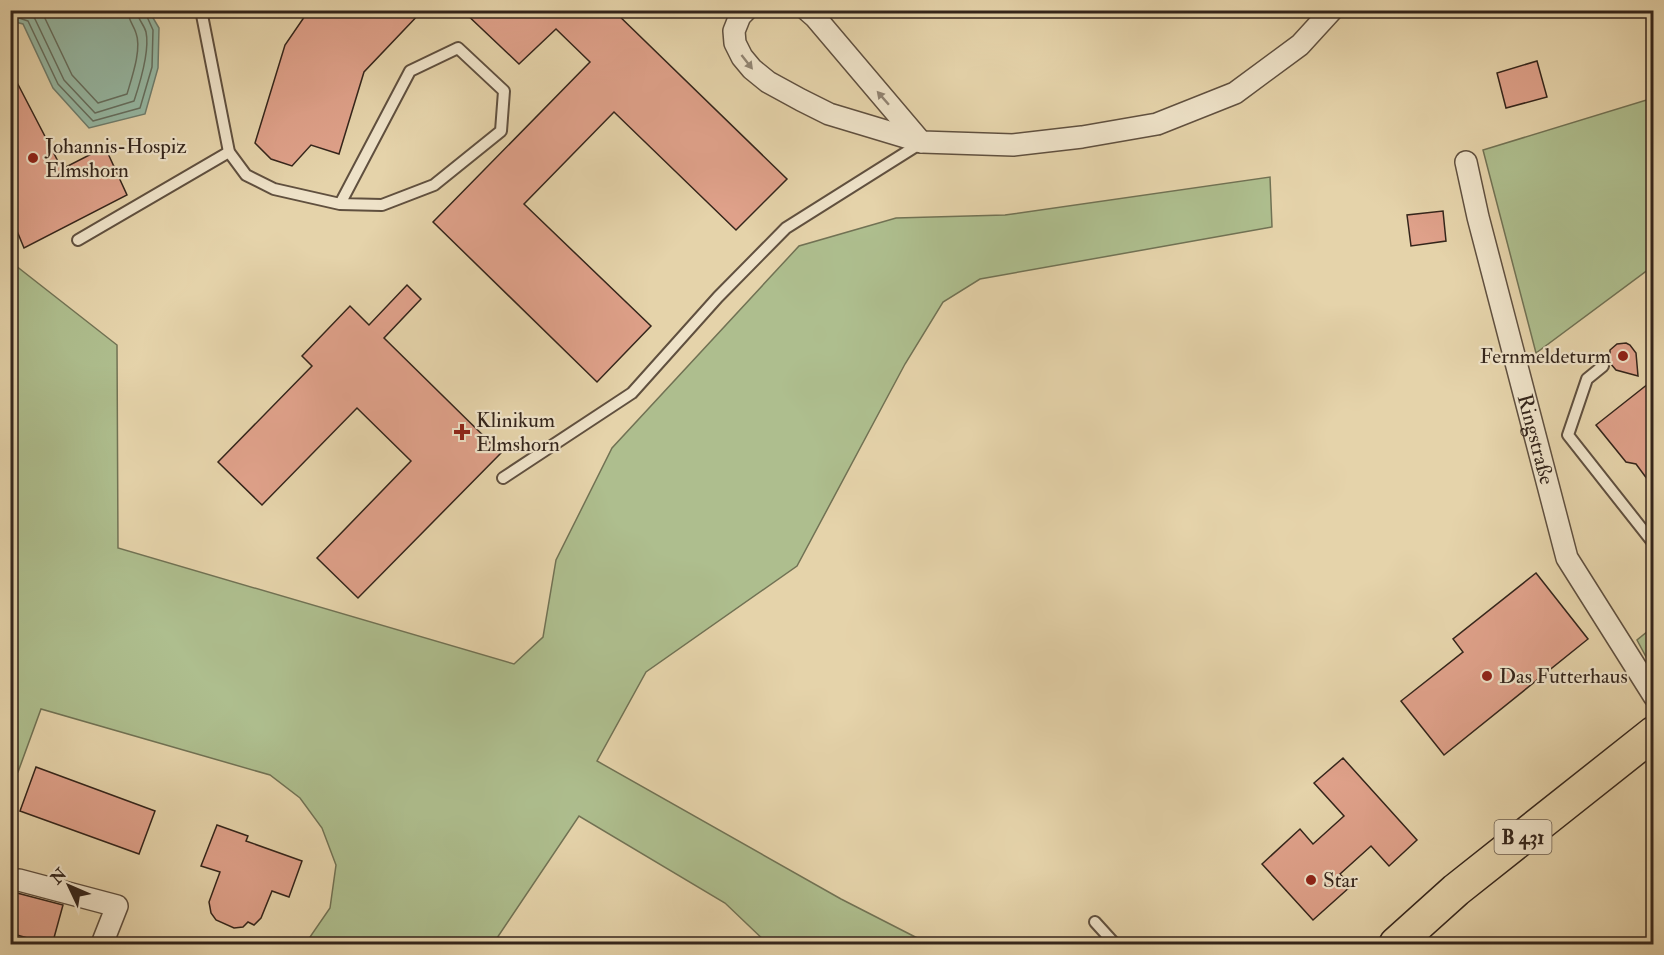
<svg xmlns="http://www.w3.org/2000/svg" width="1664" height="955" font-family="'IM FELL Double Pica',serif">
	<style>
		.green { fill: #aebe8e; stroke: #717254; stroke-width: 1.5 }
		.water { fill: #96b9a5; stroke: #6f7e6e; stroke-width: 1.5 }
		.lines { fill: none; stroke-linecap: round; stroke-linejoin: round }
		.shore { stroke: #656f60; stroke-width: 1.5 }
		.building { fill: #dfa18a; stroke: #34251b; stroke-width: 1.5 }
		.lane-casing { stroke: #60503f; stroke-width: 14 }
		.street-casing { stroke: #60503f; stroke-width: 24 }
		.primary-casing { stroke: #34251b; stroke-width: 36 }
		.lane { stroke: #eee2c8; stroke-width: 10 }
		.street { stroke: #eee2c8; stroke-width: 21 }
		.primary { stroke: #e5d3aa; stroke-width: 33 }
		.oneway { fill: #918472 }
		.poi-dot { fill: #8f2418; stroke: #eee2c8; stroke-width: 2 }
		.labels { text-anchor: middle; stroke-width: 4.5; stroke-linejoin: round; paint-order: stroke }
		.shield { fill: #eee2c8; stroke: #6c5e4f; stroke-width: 1.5 }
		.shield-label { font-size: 20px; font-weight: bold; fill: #34251b }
		.poi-label { font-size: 21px; fill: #34251b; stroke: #eee2c8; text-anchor: start }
		.street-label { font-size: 21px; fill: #34251b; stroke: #eee2c8 }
	</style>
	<rect width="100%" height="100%" fill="#e5d3aa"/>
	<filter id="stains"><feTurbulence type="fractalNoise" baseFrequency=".00333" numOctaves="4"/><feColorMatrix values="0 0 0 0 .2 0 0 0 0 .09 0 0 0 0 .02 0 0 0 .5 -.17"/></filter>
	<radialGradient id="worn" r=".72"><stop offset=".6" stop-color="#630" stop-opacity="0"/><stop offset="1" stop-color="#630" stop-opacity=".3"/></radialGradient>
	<!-- green -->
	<g class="green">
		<polygon points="1653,98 1653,266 1536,353 1483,150"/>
		<polygon points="1270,177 1272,227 980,279 943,302 905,364 797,566 646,672 597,761 841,899 929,944 768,944 725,903 579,816 493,944 301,944 308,940 330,908 336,865 322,828 300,798 270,775 41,709 18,772 11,772 11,262 117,345 118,548 514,664 543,637 556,560 612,448 799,246 896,218 1005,215"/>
		<polygon points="1653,627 1654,667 1652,668 1637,640"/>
	</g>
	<!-- water -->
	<polygon class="water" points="10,11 149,11 159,28 158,68 145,114 89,128 53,88 23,24 11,21"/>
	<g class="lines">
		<!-- shore -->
		<g class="shore">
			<path d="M24,10L31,13L35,19L64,80L95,113L134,101C140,83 150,51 146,32C144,24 137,19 137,10"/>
			<path d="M41,10L72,75L98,103L127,94C132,77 142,49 136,33C133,24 128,20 128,10"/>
			<polyline points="10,15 28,21 58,84 93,121 140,108 152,67 153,30 144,10"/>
		</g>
	</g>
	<!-- building -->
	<g class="building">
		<polygon points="309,10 423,10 364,72 339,154 311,145 292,166 271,159 255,143 285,45"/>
		<polygon points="462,10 613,10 787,179 736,230 614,112 524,204 651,326 597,382 433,222 590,62 556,29 519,64"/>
		<polygon points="1537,61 1547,97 1506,108 1497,73"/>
		<polygon points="10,69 62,169 105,147 127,195 24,248 10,214"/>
		<polygon points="1443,211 1446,241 1411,246 1407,215"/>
		<polygon points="407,285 421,299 384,338 501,453 358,598 317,558 411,461 357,408 262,505 218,462 312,366 302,356 350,306 369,325"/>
		<polygon points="1626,343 1630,345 1636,353 1638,376 1616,370 1610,363 1610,350 1617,344"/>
		<polygon points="1653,380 1653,487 1636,464 1626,462 1596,425"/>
		<polygon points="1536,573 1588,639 1444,755 1401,701 1463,652 1453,639"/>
		<polygon points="1343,758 1417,840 1389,866 1371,846 1340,874 1351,886 1313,920 1262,864 1300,829 1313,844 1344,816 1314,783"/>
		<polygon points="36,767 155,811 139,854 20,811"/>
		<polygon points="217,825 248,836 246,841 302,861 289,897 272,891 261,918 254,925 248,922 243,927 234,928 216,920 211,913 209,902 220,872 201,866"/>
		<polygon points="17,893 63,905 52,945 10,933 10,914"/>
	</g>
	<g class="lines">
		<!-- lane casing -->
		<g class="lane-casing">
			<g id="lane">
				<polyline points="201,10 229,152 246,175 274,189 340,204 382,205 434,185 501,131 504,91 458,48 410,71 340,204"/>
				<polyline points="78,240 229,152"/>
				<polyline points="1603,366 1587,379 1568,435 1654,544"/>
				<polyline points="503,478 632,393 718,297 786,228 921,143"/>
				<polyline points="1095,922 1115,944"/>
			</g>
		</g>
		<!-- street casing -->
		<g class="street-casing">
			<g id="street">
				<polyline points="746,10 740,16 734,31 735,43 742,57 752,69 768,82 801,100 829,114 922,142 1013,145 1082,137 1157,124 1235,93 1300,45 1332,10"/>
				<polyline points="807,10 815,17 921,142"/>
				<path id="s1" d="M1466,162L1478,217L1567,558L1654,696"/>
				<polyline points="19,880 117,906 102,944"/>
			</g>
		</g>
		<!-- primary casing -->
		<g class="primary-casing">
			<polyline id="primary" points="1396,944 1456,890 1654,733"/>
		</g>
		<!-- lane -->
		<use href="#lane" class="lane"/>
		<!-- street -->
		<use href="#street" class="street"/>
		<!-- primary -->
		<use href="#primary" class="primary"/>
	</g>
	<!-- one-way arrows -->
	<defs><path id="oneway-solid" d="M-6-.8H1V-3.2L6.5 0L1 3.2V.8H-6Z" transform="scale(1.5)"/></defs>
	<g class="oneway">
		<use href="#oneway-solid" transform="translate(747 62) rotate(52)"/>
		<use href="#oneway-solid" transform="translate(883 98) rotate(-131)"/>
	</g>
	<!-- markers -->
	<g class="poi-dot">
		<circle cx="33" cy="158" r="6"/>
		<circle cx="1623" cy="356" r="6"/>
		<path d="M459 423h6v6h6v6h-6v6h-6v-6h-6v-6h6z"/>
		<circle cx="1487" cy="676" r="6"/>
		<circle cx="1311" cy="880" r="6"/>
	</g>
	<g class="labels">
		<!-- shield labels -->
		<rect class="shield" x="1494.5" y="820" width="57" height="34" rx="4.5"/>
		<g class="shield-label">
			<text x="1523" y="844">B 431</text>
		</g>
		<!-- poi labels -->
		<g class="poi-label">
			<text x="45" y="153">Johannis-Hospiz<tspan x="45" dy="24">Elmshorn</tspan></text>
			<text x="1611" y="363" text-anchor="end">Fernmeldeturm</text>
			<text x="476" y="427">Klinikum<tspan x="476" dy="24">Elmshorn</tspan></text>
			<text x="1499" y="683">Das Futterhaus</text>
			<text x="1323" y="887">Star</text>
		</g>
		<!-- street labels -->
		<g class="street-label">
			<text dy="7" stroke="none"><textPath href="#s1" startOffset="286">Ringstraße</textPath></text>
		</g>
	</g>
	<!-- margin -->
	<rect width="1664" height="955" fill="none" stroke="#e5d3aa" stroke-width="36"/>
	<rect x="12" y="12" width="1640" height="931" fill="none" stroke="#34251b" stroke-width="3"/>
	<rect x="18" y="18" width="1628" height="919" fill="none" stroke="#34251b" stroke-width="1.5"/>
	<!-- north arrow -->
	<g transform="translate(69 886) rotate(314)" stroke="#eee2c8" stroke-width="4.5" paint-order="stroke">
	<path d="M0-4.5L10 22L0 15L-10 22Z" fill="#34251b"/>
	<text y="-9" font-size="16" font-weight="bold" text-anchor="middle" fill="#34251b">N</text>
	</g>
	<rect width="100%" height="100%" filter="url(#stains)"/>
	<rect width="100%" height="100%" fill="url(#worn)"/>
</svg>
